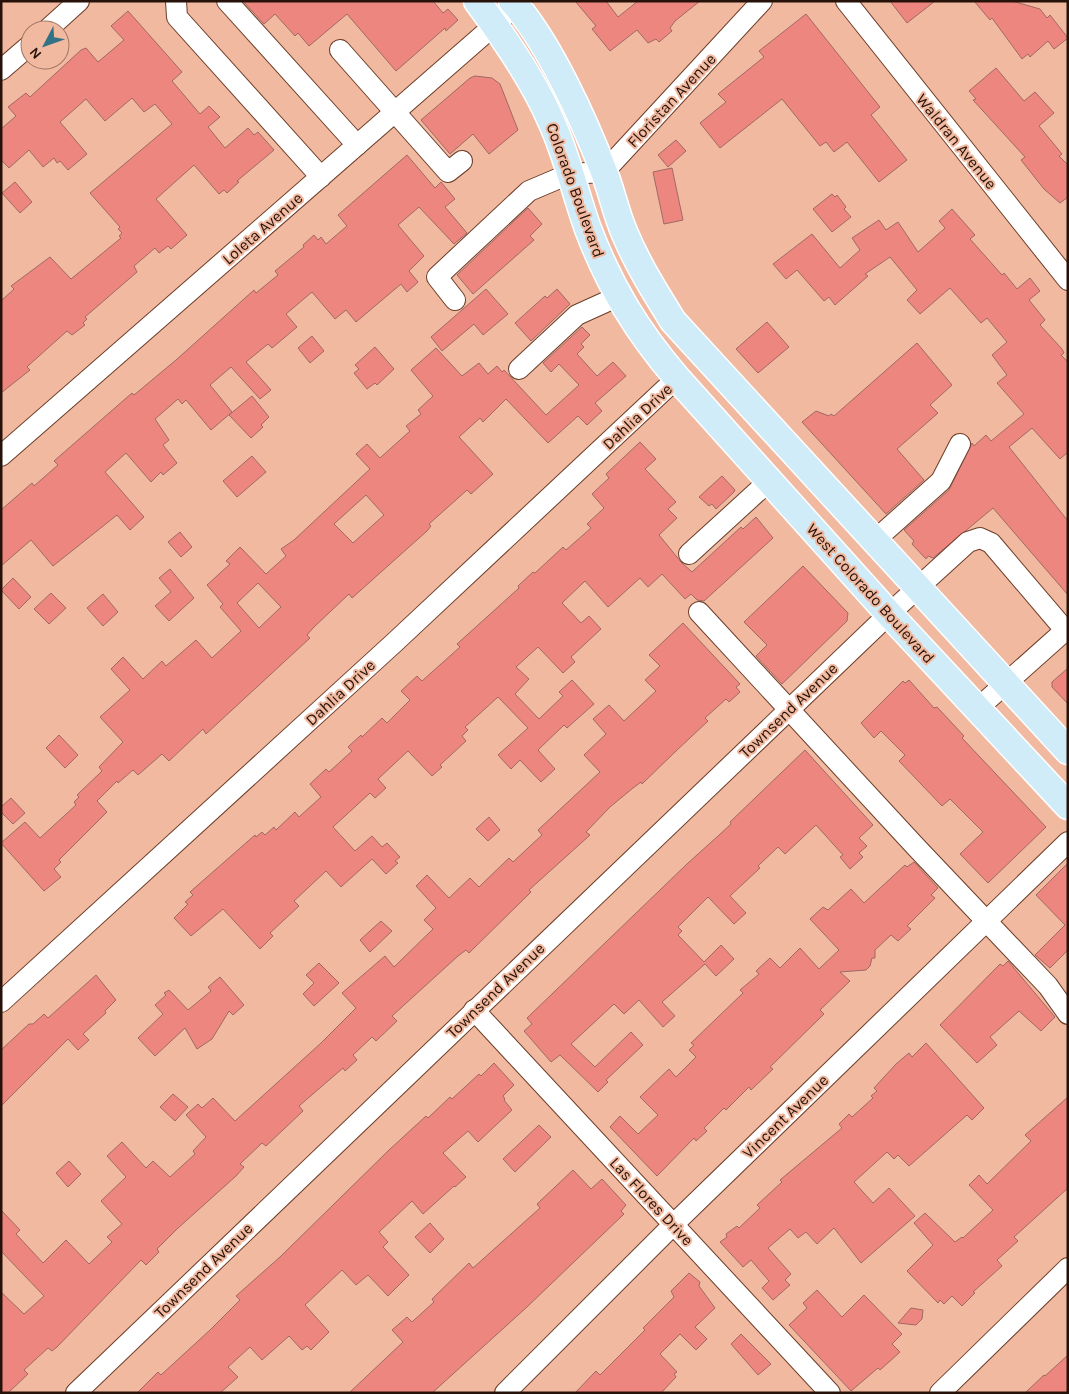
<svg xmlns="http://www.w3.org/2000/svg" width="1069" height="1394" font-family="Karla,sans-serif">
	<style>
		.building { fill: #ee8680; stroke: #a16863; fill-rule: evenodd }
		.lines { fill: none; stroke-linecap: round; stroke-linejoin: round }
		.minor-casing { stroke: #6c3d28; stroke-width: 22 }
		.major-casing { stroke: #fff; stroke-width: 29 }
		.minor { stroke: #fff; stroke-width: 20 }
		.major { stroke: #cfecf8; stroke-width: 26 }
		.labels { text-anchor: middle; stroke-width: 4; stroke-linejoin: round; paint-order: stroke }
		.street-label { font-size: 16px; fill: #261209; stroke: #f1b9a0 }
	</style>
	<rect width="100%" height="100%" fill="#f1b9a0"/>
	<!-- building -->
	<g class="building">
		<polygon points="243,1 433,1 443,13 448,9 458,20 446,31 445,28 396,71 347,14 309,46 298,33 295,36 275,14 264,24"/>
		<polygon points="575,1 606,1 618,17 638,1 700,1 675,21 670,28 672,31 659,42 656,39 648,43 637,30 610,51 592,29 596,26"/>
		<polygon points="890,1 935,1 907,23"/>
		<polygon points="974,1 1012,1 1040,9 1047,18 1050,15 1068,38 1054,49 1048,41 1030,57 1028,54 1022,59 992,18 990,20"/>
		<polygon points="128,11 182,72 172,81 200,114 209,106 220,117 208,127 225,148 248,128 254,135 258,132 274,150 237,181 239,182 227,193 224,190 219,194 194,165 156,199 187,235 171,249 168,246 159,253 155,248 134,266 137,272 85,317 87,319 83,323 85,325 72,335 67,331 29,365 27,367 30,370 1,393 1,301 14,289 11,286 50,257 71,279 121,238 119,236 122,233 118,229 120,227 90,193 172,124 155,104 144,112 132,98 105,121 86,99 60,122 87,154 68,170 60,161 57,163 54,158 43,167 29,150 9,168 1,160 1,129 16,116 8,107 26,93 30,97 81,50 86,48 98,62 124,40 111,26"/>
		<polygon points="806,14 880,107 871,115 907,160 879,182 847,142 834,152 826,142 820,146 782,99 720,148 700,123 726,102 718,94 764,57 759,51"/>
		<polygon points="996,68 1024,101 1035,92 1054,113 1039,126 1062,154 1059,156 1068,165 1068,197 1060,203 1044,189 1021,160 1025,157 973,100 976,99 969,91"/>
		<polygon points="475,76 492,78 500,84 518,130 489,154 473,134 450,154 421,120 470,78"/>
		<polygon points="676,140 686,151 668,167 658,155"/>
		<polygon points="407,155 435,188 441,182 455,199 445,207 467,233 454,244 419,207 398,225 424,256 409,271 418,282 407,292 401,284 356,322 346,310 335,319 312,292 286,314 297,327 272,348 268,344 246,362 271,390 260,399 231,367 210,385 232,412 211,430 186,400 182,404 178,399 155,419 169,440 163,445 177,463 163,475 161,472 151,482 126,453 105,472 144,517 130,530 117,515 53,566 31,540 1,566 1,510 32,483 34,486 58,465 54,461 132,393 134,395 176,360 254,290 256,293 278,275 275,271 304,247 303,245 314,235 318,240 321,237 326,244 347,226 338,215"/>
		<polygon points="672,168 683,220 664,224 653,172"/>
		<polygon points="15,182 32,202 20,213 2,193"/>
		<polygon points="832,194 835,197 837,195 846,207 844,209 851,217 832,232 813,209"/>
		<polygon points="528,208 542,224 530,236 534,240 473,294 457,275"/>
		<polygon points="952,209 975,235 970,239 1002,275 1004,273 1017,289 1030,278 1040,291 1029,300 1045,320 1040,325 1062,349 1064,353 1061,355 1068,362 1068,452 1060,459 1032,428 1009,447 1068,521 1068,595 993,508 933,558 928,556 926,559 912,544 914,541 904,530 949,490 972,443 974,446 986,435 991,441 1024,414 997,383 1007,375 992,355 1007,342 987,318 981,323 950,288 920,314 907,300 917,290 890,257 865,274 868,276 835,305 829,297 824,301 797,270 786,279 773,264 812,234 840,268 860,250 852,238 879,220 886,230 898,222 918,252 945,228 939,221"/>
		<polygon points="486,289 508,314 483,335 474,324 442,351 431,337"/>
		<polygon points="557,289 570,304 531,341 515,323 545,296 547,298"/>
		<polygon points="767,322 789,347 758,373 736,349"/>
		<path d="M582,327L590,335L581,344L584,347L577,354L597,376L613,362L626,376L595,403L602,411L587,425L578,416L548,443L506,399L483,422L480,418L459,437L493,474L471,494L467,490L429,524L431,526L427,531L352,598L349,594L313,628L307,635L310,638L206,734L203,729L169,761L162,754L138,775L133,770L118,783L117,781L97,801L107,812L59,860L61,862L54,869L61,877L44,891L1,843L25,822L40,838L76,805L74,802L79,797L77,795L102,771L99,767L123,742L100,717L130,690L111,669L123,657L143,679L162,661L166,666L196,640L212,658L241,631L220,607L223,604L207,585L230,564L226,561L240,547L266,574L286,556L281,549L294,540L370,469L356,454L367,444L380,458L410,431L406,426L421,414L418,410L433,396L411,370L436,348L462,376L479,363L488,374L497,366L502,372L504,370L546,415L579,385L559,364L551,372L543,363ZM366,495L384,515L353,543L334,524ZM258,583L281,607L259,628L237,603Z"/>
		<polygon points="312,336 324,351 310,363 298,348"/>
		<polygon points="917,343 952,385 930,405 938,413 897,449 924,480 886,514 802,422 816,411 829,416 831,414 834,416"/>
		<polygon points="375,347 394,369 377,385 375,383 367,389 354,373 359,369 355,365"/>
		<polygon points="252,396 269,417 261,425 263,427 251,438 229,415"/>
		<polygon points="640,442 656,459 645,469 676,502 668,509 677,518 659,535 681,562 692,572 741,527 743,529 756,517 773,538 704,601 697,600 691,594 685,599 662,574 648,587 640,578 608,607 585,581 562,603 581,623 589,616 601,629 571,657 575,662 563,673 538,647 516,667 529,679 515,694 539,719 563,696 559,692 572,680 594,704 567,728 564,725 538,750 555,769 541,782 520,760 511,769 498,755 528,728 498,697 465,727 468,730 462,736 466,741 440,765 442,767 432,776 408,751 378,779 386,788 375,798 370,793 333,827 355,851 372,836 382,847 387,843 400,857 395,861 398,863 386,874 372,859 341,887 326,871 294,901 299,906 270,933 273,936 260,949 223,909 191,936 174,918 188,904 185,902 193,895 190,892 255,835 256,837 262,832 265,835 274,827 276,830 295,812 299,817 321,797 310,784 326,769 329,772 352,751 348,747 361,735 362,737 382,718 387,723 410,700 401,691 417,676 422,681 460,647 457,644 519,588 518,586 533,572 535,573 563,547 566,550 591,528 587,524 604,508 592,494 609,478 606,474"/>
		<polygon points="252,456 266,472 237,497 223,481"/>
		<polygon points="722,476 735,490 734,492 716,509 712,504 709,506 699,497"/>
		<polygon points="180,532 192,547 181,557 168,542"/>
		<polygon points="803,566 848,613 847,621 782,684 756,656 767,645 744,622"/>
		<polygon points="170,569 194,598 169,621 155,606 171,592 159,578"/>
		<polygon points="13,578 31,597 19,609 1,590"/>
		<polygon points="51,593 66,608 49,624 34,609"/>
		<polygon points="103,594 118,612 103,626 87,608"/>
		<polygon points="683,623 740,684 736,687 740,692 729,702 726,699 705,718 708,721 675,752 642,784 641,782 633,788 610,807 586,832 590,835 529,890 531,892 469,953 466,950 458,956 392,1016 397,1021 376,1041 372,1037 353,1055 357,1060 345,1071 343,1068 299,1106 303,1111 266,1146 262,1143 240,1164 244,1167 236,1176 177,1229 157,1249 159,1252 146,1265 141,1260 57,1347 52,1351 48,1348 24,1370 28,1374 8,1393 1,1393 1,1292 24,1314 44,1296 1,1251 1,1210 20,1230 16,1234 43,1263 66,1240 89,1264 112,1242 107,1237 122,1224 101,1201 126,1177 107,1156 122,1142 146,1168 153,1161 170,1177 195,1154 193,1151 206,1137 186,1115 198,1104 202,1108 213,1098 235,1121 321,1043 356,1008 342,993 385,956 394,967 433,929 424,920 436,908 416,886 427,875 449,898 470,878 479,887 509,858 513,862 542,835 538,830 600,772 584,755 606,734 593,719 609,705 624,721 656,691 645,680 660,666 649,655"/>
		<polygon points="1068,668 1068,704 1052,687 1052,682"/>
		<polygon points="909,680 934,708 937,707 964,736 962,738 1046,827 988,883 960,854 983,832 950,799 942,806 899,761 905,755 881,731 874,738 861,723 903,681 905,683"/>
		<polygon points="59,735 78,755 65,768 46,748"/>
		<polygon points="805,750 873,825 859,838 867,846 859,853 863,857 850,869 840,857 843,855 816,825 785,854 778,847 758,866 760,868 730,896 746,913 734,924 708,897 678,927 682,931 678,935 704,962 721,945 734,959 716,976 705,964 662,1002 675,1016 663,1027 639,1000 624,1014 614,1004 571,1044 595,1067 631,1032 643,1045 606,1080 608,1082 598,1092 560,1055 551,1062 524,1031 532,1024 527,1018 688,863 718,836 731,824 730,822"/>
		<polygon points="11,798 25,813 13,824 1,812 1,807"/>
		<polygon points="489,817 500,830 488,841 476,829"/>
		<polygon points="914,862 938,888 931,895 935,898 907,926 911,929 898,941 891,935 875,950 875,958 872,958 870,966 866,970 840,972 850,981 820,1010 824,1014 770,1067 773,1069 751,1090 749,1087 726,1110 724,1108 704,1128 707,1131 696,1141 694,1138 657,1176 610,1127 620,1116 638,1134 658,1115 640,1097 669,1069 676,1077 696,1057 689,1050 694,1045 691,1043 743,993 740,990 759,974 756,971 770,958 780,968 800,948 819,969 839,950 810,919 823,907 828,910 851,889 864,903 905,865 907,867"/>
		<polygon points="1068,863 1068,950 1050,968 1035,955 1065,925 1036,895"/>
		<polygon points="381,921 392,931 370,952 360,940"/>
		<polygon points="1008,961 1055,1017 1041,1031 1019,1011 990,1037 997,1045 977,1063 940,1025 1000,964 1003,966"/>
		<polygon points="319,963 339,983 314,1006 303,994 314,983 306,975"/>
		<polygon points="96,975 116,1000 105,1011 106,1013 83,1034 89,1040 78,1050 68,1039 1,1106 1,1050 29,1024 33,1024 44,1014 48,1018"/>
		<polygon points="220,977 244,1005 233,1015 229,1011 212,1039 197,1049 185,1028 155,1056 138,1038 163,1014 155,1005 166,995 164,993 169,990 188,1010 211,991 208,987"/>
		<polygon points="926,1043 984,1108 972,1120 967,1115 909,1166 898,1155 894,1159 887,1152 854,1182 873,1203 889,1188 915,1216 861,1263 834,1228 817,1244 806,1232 798,1238 790,1229 768,1248 791,1274 785,1280 790,1285 773,1300 762,1288 769,1281 751,1260 743,1267 720,1242 727,1237 726,1234 737,1226 739,1228 760,1208 757,1205 782,1182 780,1180 842,1128 839,1124 849,1114 852,1117 873,1098 871,1096 877,1091 874,1088 896,1064 909,1053 912,1057"/>
		<polygon points="494,1063 514,1085 503,1096 505,1099 504,1100 512,1110 478,1142 468,1131 443,1153 466,1177 455,1187 454,1186 423,1214 412,1201 379,1232 388,1242 383,1247 409,1275 388,1296 368,1275 356,1285 342,1270 305,1305 329,1332 311,1350 307,1346 302,1350 289,1336 262,1360 250,1347 228,1367 238,1377 220,1393 137,1393 158,1372 161,1375 210,1330 240,1300 236,1296 280,1257 389,1150 426,1116 428,1118 450,1097 452,1099 479,1074 481,1076"/>
		<polygon points="173,1094 188,1107 175,1121 160,1107"/>
		<polygon points="1068,1097 1068,1188 1014,1237 1018,1241 997,1260 1002,1266 973,1292 975,1293 962,1306 952,1296 944,1304 940,1300 938,1303 907,1271 933,1245 914,1223 925,1213 955,1242 962,1237 963,1238 993,1210 969,1185 979,1175 987,1184 1031,1141 1025,1135"/>
		<polygon points="539,1125 551,1137 515,1172 503,1159"/>
		<polygon points="69,1161 81,1174 68,1187 56,1173"/>
		<polygon points="573,1170 591,1189 602,1179 626,1205 621,1211 624,1214 527,1307 432,1393 349,1393 403,1342 392,1330 407,1317 412,1322 434,1302 432,1299 469,1263 473,1268 540,1208 537,1204"/>
		<polygon points="430,1223 444,1239 430,1253 415,1237"/>
		<polygon points="689,1273 700,1282 699,1286 715,1308 695,1327 707,1339 696,1350 680,1334 660,1354 677,1372 674,1374 676,1377 661,1393 575,1393 596,1371 600,1375 645,1330 643,1328 674,1297 671,1291"/>
		<polygon points="817,1290 842,1317 864,1295 902,1334 892,1344 900,1352 880,1370 878,1368 851,1391 789,1325 807,1308 803,1303"/>
		<polygon points="911,1308 923,1310 922,1319 916,1325 898,1323"/>
		<polygon points="741,1334 771,1364 758,1375 731,1344"/>
		<polygon points="1068,1355 1068,1393 1025,1393 1044,1375 1045,1376"/>
	</g>
	<g class="lines">
		<!-- minor casing -->
		<g class="minor-casing">
			<g id="minor">
				<polyline points="176,1 177,17 321,177"/>
				<polyline points="227,1 357,145"/>
				<polyline points="846,1 1068,280"/>
				<polyline points="47,30 79,1"/>
				<polyline points="340,50 448,172 462,161"/>
				<polyline points="1,70 30,45"/>
				<polyline points="455,300 437,277 529,191 569,174 604,172 762,1"/>
				<polyline points="519,369 577,315 619,296"/>
				<polyline points="1,456 522,1"/>
				<polyline points="874,541 941,481 960,444"/>
				<polyline points="689,554 769,481"/>
				<polyline points="699,612 916,847 1048,986 1068,1014"/>
				<polyline points="977,709 1068,628"/>
				<polyline points="1,1002 395,642 677,378"/>
				<polyline points="474,1010 830,1393"/>
				<polyline points="76,1393 889,614 968,542 980,538 991,543 1065,630"/>
				<polyline points="505,1393 679,1219 1068,842"/>
				<polyline points="940,1393 1068,1268"/>
			</g>
		</g>
		<!-- major casing -->
		<g class="major-casing">
			<g id="major">
				<path d="M477,1C503,36 534,81 551,121C567,155 575,193 588,229C610,287 637,331 677,378L889,614L1068,806"/>
				<path d="M512,1C548,40 585,122 604,172C612,192 616,214 625,234C638,265 655,292 673,321L1068,751"/>
			</g>
		</g>
		<!-- minor -->
		<use href="#minor" class="minor"/>
		<!-- major -->
		<use href="#major" class="major"/>
	</g>
	<g class="labels">
		<!-- street labels -->
		<g class="street-label">
			<text transform="translate(671 100) rotate(-47)" y="6">Floristan Avenue</text>
			<text transform="translate(957 141) rotate(51)" y="6">Waldran Avenue</text>
			<text transform="translate(576 190) rotate(70)" y="6">Colorado Boulevard</text>
			<text transform="translate(262 228) rotate(-41)" y="6">Loleta Avenue</text>
			<text transform="translate(637 416) rotate(-43)" y="6">Dahlia Drive</text>
			<text transform="translate(871 593) rotate(48)" y="6">West Colorado Boulevard</text>
			<text transform="translate(340 692) rotate(-43)" y="6">Dahlia Drive</text>
			<text transform="translate(788 710) rotate(-44)" y="6">Townsend Avenue</text>
			<text transform="translate(495 990) rotate(-44)" y="6">Townsend Avenue</text>
			<text transform="translate(785 1116) rotate(-44)" y="6">Vincent Avenue</text>
			<text transform="translate(652 1201) rotate(47)" y="6">Las Flores Drive</text>
			<text transform="translate(203 1270) rotate(-44)" y="6">Townsend Avenue</text>
		</g>
	</g>
	<!-- border -->
	<rect width="1069" height="1394" fill="none" stroke="#261209" stroke-width="5"/>
	<!-- north arrow -->
	<g transform="translate(45 45) rotate(229)"><circle r="24" fill="#f1b9a0" stroke="#a07664"/>
	<path d="M0-4L9 19L0 12L-9 19Z" fill="#337187"/>
	<text y="-8" font-size="14" font-weight="bold" text-anchor="middle" fill="#261209">N</text>
	</g>
</svg>
